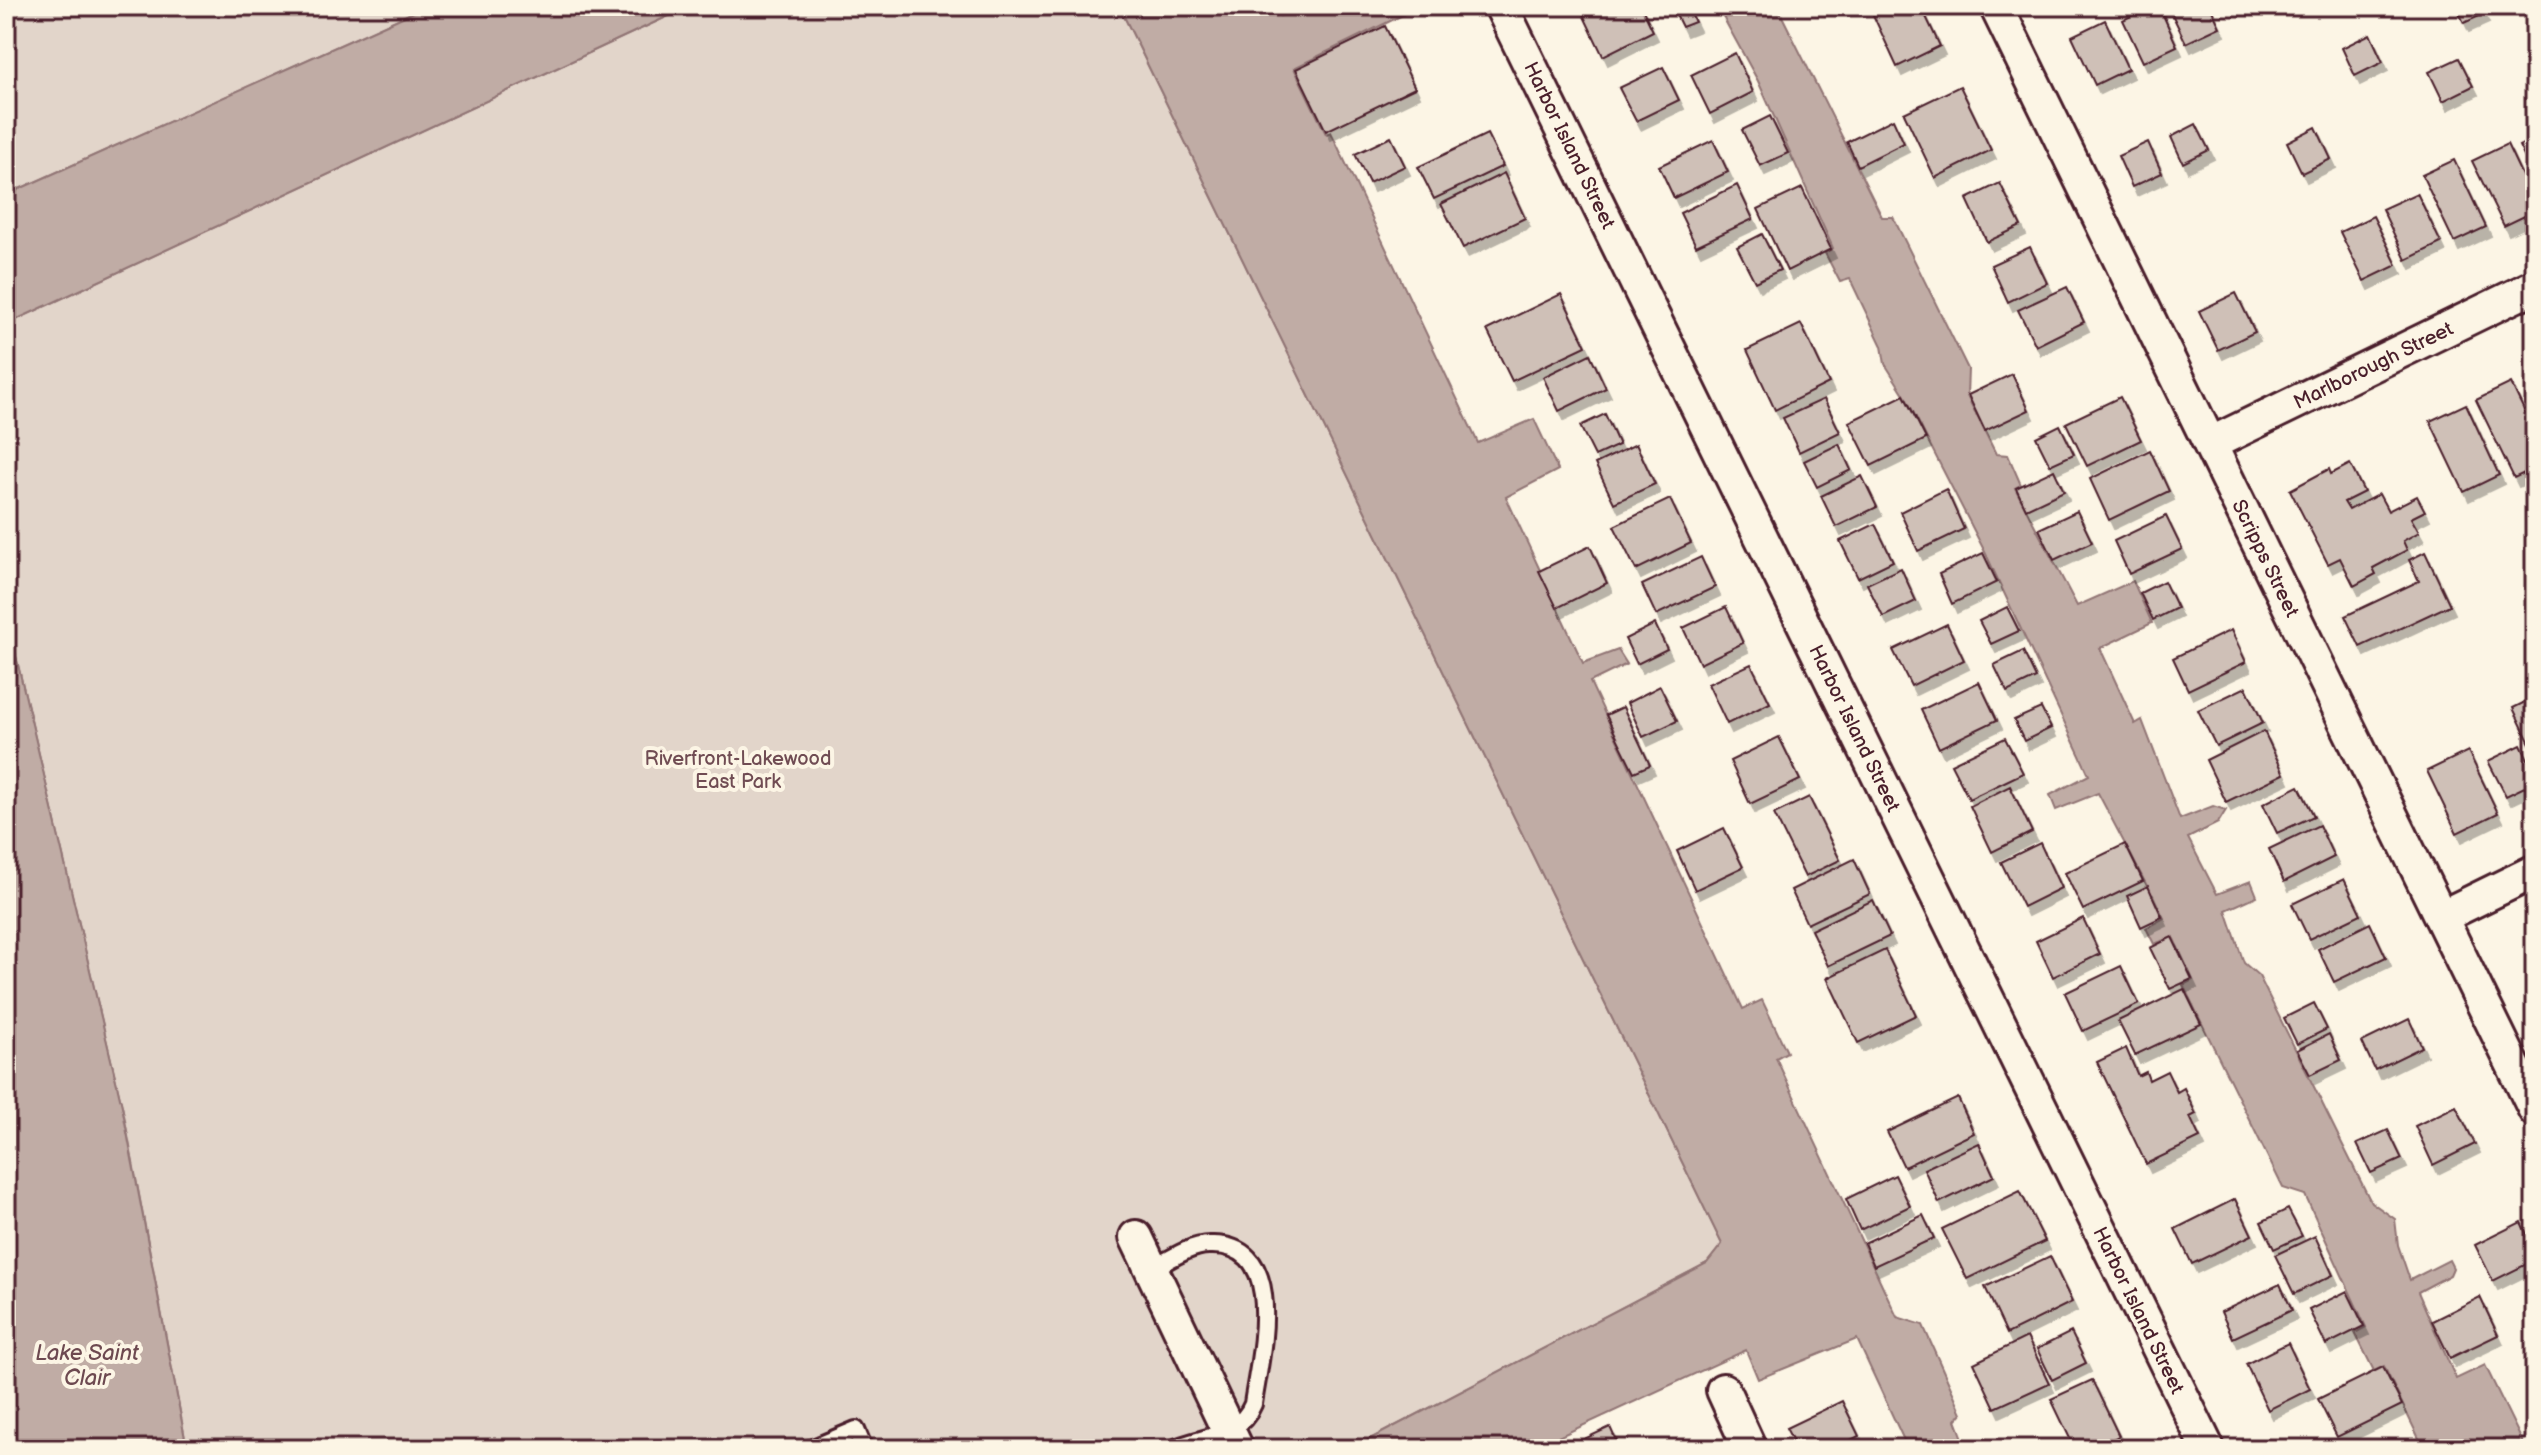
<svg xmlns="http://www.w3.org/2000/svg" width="2541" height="1455" font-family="'Balsamiq Sans',sans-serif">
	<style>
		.green { fill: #e2d5ca; stroke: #967a7a; stroke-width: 2 }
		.water { fill: #c0aca5; stroke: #917474; stroke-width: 2 }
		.building { fill: #cfc0b7; stroke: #4a1f2b; stroke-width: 2; filter: url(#shadow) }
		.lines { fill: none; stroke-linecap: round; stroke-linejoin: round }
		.service-casing { stroke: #4a1f2b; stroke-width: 22 }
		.minor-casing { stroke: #4a1f2b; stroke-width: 38 }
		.service { stroke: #fcf5e5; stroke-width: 16 }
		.minor { stroke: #fcf5e5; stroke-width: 32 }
		.labels { text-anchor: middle; stroke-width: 8; stroke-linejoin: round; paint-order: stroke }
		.street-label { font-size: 20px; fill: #4a1f2b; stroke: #fcf5e5 }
		.park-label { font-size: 20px; fill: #704c53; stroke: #fcf5e5 }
		.water-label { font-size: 22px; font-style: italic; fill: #6d4950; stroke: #fcf5e5 }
	</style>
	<defs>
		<filter id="shadow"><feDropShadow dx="5" dy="9" stdDeviation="0" flood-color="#0004"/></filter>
	</defs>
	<rect width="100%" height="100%" fill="#fcf5e5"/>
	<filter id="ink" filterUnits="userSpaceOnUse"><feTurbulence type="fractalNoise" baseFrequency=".0125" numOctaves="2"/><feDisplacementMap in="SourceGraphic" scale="16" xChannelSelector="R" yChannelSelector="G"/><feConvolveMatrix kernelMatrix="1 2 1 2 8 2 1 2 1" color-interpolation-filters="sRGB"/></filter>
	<g filter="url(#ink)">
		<!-- green -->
		<g class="green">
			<polygon points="6,6 427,6 6,195"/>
			<polygon points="690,6 1119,6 1722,1244 1707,1263 1351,1449 187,1449 124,1115 6,614 9,323"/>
		</g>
		<!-- water -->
		<g class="water">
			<polygon points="427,6 690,6 9,323 6,342 6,195"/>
			<polygon points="1119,6 1274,6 1280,16 1302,6 1421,6 1294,68 1326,134 1331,132 1478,443 1534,419 1558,470 1506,497 1583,663 1618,650 1627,664 1590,682 1743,1009 1762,1000 1787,1052 1776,1058 1897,1317 1923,1325 1962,1413 1956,1420 1967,1449 1908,1449 1857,1339 1758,1379 1746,1350 1558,1437 1562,1449 1351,1449 1707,1263 1722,1244"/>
			<polygon points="1717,6 1777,6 1882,217 1893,217 1968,369 1967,396 1996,454 2008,455 2021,485 2015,488 2077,606 2133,581 2152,623 2100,648 2135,724 2142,720 2180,819 2213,806 2226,810 2218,823 2188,838 2217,894 2251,881 2257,896 2226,910 2244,963 2259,976 2371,1202 2395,1219 2398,1245 2410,1280 2449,1260 2453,1268 2450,1275 2418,1292 2456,1379 2485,1365 2526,1449 2424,1449 2384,1366 2374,1371 2355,1333 2366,1327 2305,1195 2283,1188 2183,985 2193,980 2173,937 2154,944 2146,928 2164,918 2098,793 2056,810 2050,795 2089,775 1985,552 1904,394 1885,364 1882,346 1850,279 1840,282 1825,253 1833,248 1758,81"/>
			<polygon points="6,614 122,1106 187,1449 6,1449"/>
		</g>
		<!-- building -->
		<g class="building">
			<polygon points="1579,6 1641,6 1653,31 1603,56"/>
			<polygon points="1680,6 1687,6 1695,22 1682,27 1673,9"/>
			<polygon points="1869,6 1921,6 1940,46 1897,67"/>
			<polygon points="2151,6 2159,6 2177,46 2143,62 2123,20"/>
			<polygon points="2168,6 2210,6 2220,27 2186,43"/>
			<polygon points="2456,6 2480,6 2484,14 2464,23"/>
			<polygon points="2105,20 2128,69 2095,85 2072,36"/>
			<polygon points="1385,26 1415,88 1326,131 1296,69"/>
			<polygon points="2370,34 2383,62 2355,76 2342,48"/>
			<polygon points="1735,53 1753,92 1710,114 1691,75"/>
			<polygon points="2459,58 2473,86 2443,101 2429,72"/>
			<polygon points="1663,67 1679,100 1636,121 1619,88"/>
			<polygon points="1960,86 1991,150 1935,178 1904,113"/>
			<polygon points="1770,116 1788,153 1760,166 1742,130"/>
			<polygon points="1893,119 1904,143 1858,166 1847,142"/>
			<polygon points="2196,124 2209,150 2183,163 2171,137"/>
			<polygon points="2316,127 2331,159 2302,173 2287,142"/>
			<polygon points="1487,134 1503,166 1434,199 1418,167"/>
			<polygon points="1391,137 1405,166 1369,183 1355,154"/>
			<polygon points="2535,138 2535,179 2519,146"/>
			<polygon points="1713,140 1728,172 1674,198 1659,166"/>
			<polygon points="2148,142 2162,173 2132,187 2118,156"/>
			<polygon points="2507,144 2535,203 2535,211 2504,226 2472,161"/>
			<polygon points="2454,160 2486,227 2454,242 2422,175"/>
			<polygon points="1504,173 1525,218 1463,248 1441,204"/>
			<polygon points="2000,183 2021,226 1987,242 1967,199"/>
			<polygon points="1737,185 1753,219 1696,246 1680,213"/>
			<polygon points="1802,188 1831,249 1787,271 1758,209"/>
			<polygon points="2417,193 2441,243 2406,260 2382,209"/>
			<polygon points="2373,216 2397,265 2364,281 2340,232"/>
			<polygon points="1762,234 1780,270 1755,282 1737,247"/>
			<polygon points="2030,247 2047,283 2008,302 1991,265"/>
			<polygon points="2067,287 2084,322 2036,346 2018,310"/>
			<polygon points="2236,293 2255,332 2218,350 2199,311"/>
			<polygon points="1561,294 1586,346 1512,381 1487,330"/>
			<polygon points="1801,324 1829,383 1775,410 1747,350"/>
			<polygon points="1590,354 1606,388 1559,411 1543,377"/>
			<polygon points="2012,374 2029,410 1985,431 1968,395"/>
			<polygon points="2511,383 2535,433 2535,468 2514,478 2476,400"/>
			<polygon points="1904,395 1926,439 1871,466 1849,422"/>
			<polygon points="2120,397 2141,440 2087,466 2066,423"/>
			<polygon points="1824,399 1840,432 1799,452 1783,418"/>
			<polygon points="2466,404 2499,475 2464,492 2430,421"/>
			<polygon points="1605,414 1619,445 1595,456 1580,426"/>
			<polygon points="2060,425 2074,454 2050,465 2036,437"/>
			<polygon points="1636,444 1655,484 1614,503 1595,464"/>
			<polygon points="1839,444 1851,470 1817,487 1804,461"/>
			<polygon points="2150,450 2169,491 2109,520 2090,479"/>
			<polygon points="2350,464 2364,492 2344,502 2349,510 2379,494 2388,511 2417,496 2425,511 2411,518 2419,532 2403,541 2407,550 2373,568 2376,574 2354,586 2340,558 2328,564 2290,490 2329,469 2331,474"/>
			<polygon points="2054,470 2064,491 2026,509 2016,488"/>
			<polygon points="1862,476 1877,507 1836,527 1821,496"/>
			<polygon points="1946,489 1964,529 1918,551 1900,512"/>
			<polygon points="1670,499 1691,543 1636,570 1614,526"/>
			<polygon points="2077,511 2092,542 2054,560 2039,529"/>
			<polygon points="2166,516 2182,549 2129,574 2114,541"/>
			<polygon points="1875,524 1893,561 1858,578 1840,541"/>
			<polygon points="1590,546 1607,583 1557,608 1539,571"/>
			<polygon points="2425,552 2450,605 2360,647 2345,616 2419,581 2409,560"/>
			<polygon points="1983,553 1997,582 1952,604 1939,574"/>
			<polygon points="1701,557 1715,587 1656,615 1642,585"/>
			<polygon points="1901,568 1916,601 1883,617 1867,584"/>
			<polygon points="2164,581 2177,608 2153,620 2140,593"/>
			<polygon points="1726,607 1743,643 1700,664 1683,628"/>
			<polygon points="2007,607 2019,631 1991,644 1979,621"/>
			<polygon points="1655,624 1667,649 1637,664 1625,639"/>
			<polygon points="1947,624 1964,660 1911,686 1893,650"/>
			<polygon points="2231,630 2246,662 2188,690 2173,658"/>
			<polygon points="2023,651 2036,678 2007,692 1994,665"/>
			<polygon points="1751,664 1770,703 1727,724 1708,684"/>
			<polygon points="1979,682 1997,720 1939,748 1921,710"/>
			<polygon points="1660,686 1677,721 1643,737 1627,703"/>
			<polygon points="2246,687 2263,723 2216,746 2198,710"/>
			<polygon points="2535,697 2535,754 2513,708"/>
			<polygon points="1623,707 1650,765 1634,772 1606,715"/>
			<polygon points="2041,708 2051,728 2024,741 2014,720"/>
			<polygon points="2264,731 2284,774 2226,802 2206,760"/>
			<polygon points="1779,737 1800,780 1750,804 1730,761"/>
			<polygon points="2005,738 2023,773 1969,799 1951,764"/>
			<polygon points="2521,745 2535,774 2535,782 2506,796 2488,761"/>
			<polygon points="2468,751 2498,813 2457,833 2427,771"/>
			<polygon points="2010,786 2032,832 1992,852 1970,806"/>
			<polygon points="2299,786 2314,816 2277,833 2263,804"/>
			<polygon points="1809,797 1840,860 1805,877 1774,814"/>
			<polygon points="2319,825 2334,857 2284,882 2269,849"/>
			<polygon points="1724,828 1743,867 1695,890 1677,851"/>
			<polygon points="2040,843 2061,888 2023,907 2001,862"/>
			<polygon points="2125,844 2143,881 2083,910 2065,873"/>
			<polygon points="1854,859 1870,894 1807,924 1791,890"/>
			<polygon points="2344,879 2361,914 2309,939 2292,904"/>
			<polygon points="2148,886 2162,917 2141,927 2127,896"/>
			<polygon points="1873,900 1890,936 1828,966 1811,930"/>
			<polygon points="2083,918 2100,954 2053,977 2036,941"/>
			<polygon points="2370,923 2386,957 2334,982 2318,949"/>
			<polygon points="2172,937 2192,979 2170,989 2150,948"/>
			<polygon points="1885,950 1916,1015 1858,1043 1827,978"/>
			<polygon points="2121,966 2139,1004 2083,1031 2065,993"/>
			<polygon points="2184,989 2201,1024 2135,1055 2118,1021"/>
			<polygon points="2314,1003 2327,1029 2297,1044 2284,1018"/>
			<polygon points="2409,1019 2422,1047 2375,1070 2362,1042"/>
			<polygon points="2329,1034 2341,1060 2310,1075 2297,1050"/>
			<polygon points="2126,1048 2138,1076 2146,1072 2149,1080 2167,1071 2177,1092 2184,1088 2196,1114 2190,1117 2200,1138 2146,1164 2097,1062"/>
			<polygon points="1958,1098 1974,1133 1904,1167 1887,1132"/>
			<polygon points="2456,1106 2475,1144 2433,1165 2415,1126"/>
			<polygon points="2388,1130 2402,1159 2371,1173 2357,1144"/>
			<polygon points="1979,1143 1994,1176 1939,1203 1924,1169"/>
			<polygon points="1895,1175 1910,1206 1860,1230 1846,1199"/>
			<polygon points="2020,1191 2045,1241 1967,1279 1942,1229"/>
			<polygon points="2235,1199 2252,1235 2192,1264 2175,1229"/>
			<polygon points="2288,1209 2302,1236 2274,1249 2261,1222"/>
			<polygon points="1923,1215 1934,1238 1874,1266 1864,1243"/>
			<polygon points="2521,1222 2535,1252 2535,1260 2493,1281 2475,1245"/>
			<polygon points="2315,1236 2333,1275 2294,1294 2275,1255"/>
			<polygon points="2050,1256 2072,1302 2007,1334 1985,1287"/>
			<polygon points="2280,1284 2292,1310 2233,1338 2221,1312"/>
			<polygon points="2347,1291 2364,1326 2326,1345 2309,1310"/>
			<polygon points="2480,1297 2498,1335 2450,1358 2432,1321"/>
			<polygon points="2071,1332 2086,1363 2052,1380 2037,1349"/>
			<polygon points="2027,1337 2049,1383 1995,1408 1974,1363"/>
			<polygon points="2288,1343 2310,1389 2268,1410 2246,1364"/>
			<polygon points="2383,1367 2402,1405 2337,1437 2318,1399"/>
			<polygon points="2092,1380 2119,1436 2093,1449 2075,1449 2051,1399"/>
			<polygon points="1842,1401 1859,1436 1832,1449 1797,1449 1786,1428"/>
			<polygon points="1610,1427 1620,1449 1570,1449 1569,1446"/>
		</g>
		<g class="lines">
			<!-- service casing -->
			<g class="service-casing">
				<g id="service">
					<path d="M1152,1269C1169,1260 1190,1245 1209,1245C1291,1241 1259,1360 1253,1404C1239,1438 1203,1436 1173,1449"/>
					<polyline points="811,1449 856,1430 864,1449"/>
				</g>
			</g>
			<!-- minor casing -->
			<g class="minor-casing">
				<g id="minor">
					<polyline points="1501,6 2208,1449"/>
					<polyline points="1996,6 2535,1110"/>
					<polyline points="2210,444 2535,286"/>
					<polyline points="2441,917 2535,871"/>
					<polyline points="1136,1237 1237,1449"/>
					<polyline points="1723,1390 1750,1449"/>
				</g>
			</g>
			<!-- service -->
			<use href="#service" class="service"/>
			<!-- minor -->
			<use href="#minor" class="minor"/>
		</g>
	</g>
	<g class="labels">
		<!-- street labels -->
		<g class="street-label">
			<text transform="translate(1570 145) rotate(64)" y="7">Harbor Island Street</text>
			<text transform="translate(2373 365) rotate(-26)" y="7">Marlborough Street</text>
			<text transform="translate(2266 558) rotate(64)" y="7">Scripps Street</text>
			<text transform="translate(1855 728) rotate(64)" y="7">Harbor Island Street</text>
			<text transform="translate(2139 1310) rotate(64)" y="7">Harbor Island Street</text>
		</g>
		<!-- park labels -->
		<g class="park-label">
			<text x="738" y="765">Riverfront-Lakewood<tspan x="738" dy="23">East Park</tspan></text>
		</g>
		<!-- water labels -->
		<g class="water-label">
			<text x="87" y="1360">Lake Saint<tspan x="87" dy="25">Clair</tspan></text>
		</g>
	</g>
	<!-- margin -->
	<rect width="2541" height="1455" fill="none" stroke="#fcf5e5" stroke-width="32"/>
	<rect x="16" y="16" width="2509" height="1423" fill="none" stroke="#4a1f2b" stroke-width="3" filter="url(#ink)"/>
</svg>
